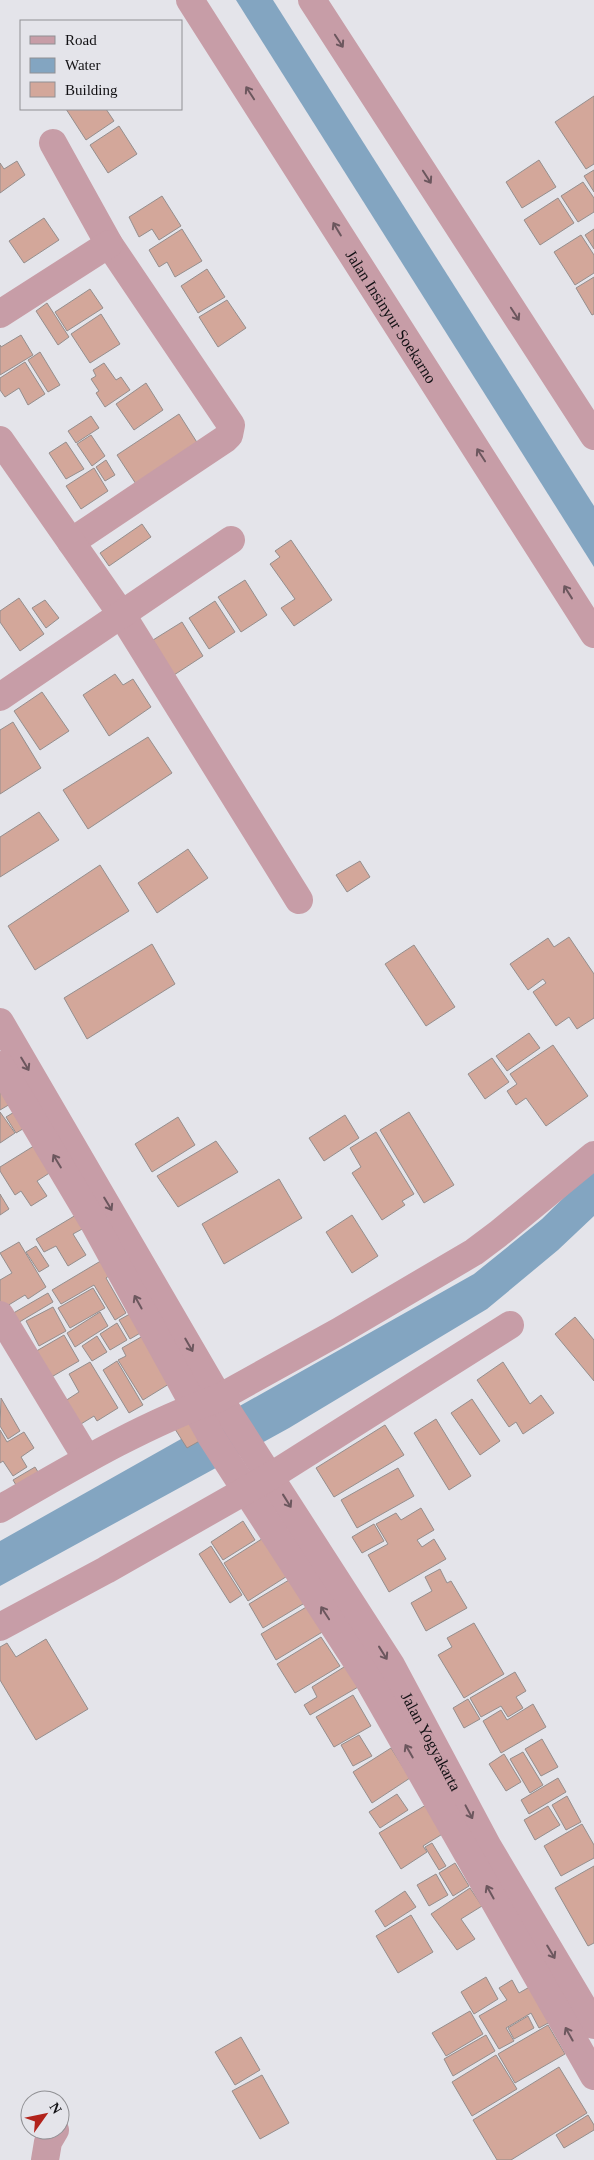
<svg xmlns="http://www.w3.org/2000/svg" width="594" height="2160" font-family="Georgia,serif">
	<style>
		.water { fill: #83a5c1 }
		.building { fill: #d3a79a; stroke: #958e8d }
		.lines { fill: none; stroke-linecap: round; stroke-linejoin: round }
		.minor { stroke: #c79da7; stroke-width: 28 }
		.oneway { stroke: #6c575e }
		.labels { text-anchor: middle; stroke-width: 4.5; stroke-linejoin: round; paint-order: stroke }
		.street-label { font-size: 16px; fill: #121114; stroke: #e4e4ea }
	</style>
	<rect width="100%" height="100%" fill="#e4e4ea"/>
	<!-- water -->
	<g class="water">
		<polygon points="236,0 273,0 594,506 594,567"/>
		<polygon points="594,1168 594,1216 558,1250 487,1309 289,1428 0,1586 0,1541 474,1274 542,1219"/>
	</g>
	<!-- building -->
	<g class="building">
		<polygon points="594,96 594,164 586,169 555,122"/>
		<polygon points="66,109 106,109 114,121 86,140"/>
		<polygon points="119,126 137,154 108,173 90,145"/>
		<polygon points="539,160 556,187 522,208 506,182"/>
		<polygon points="17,161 25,175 0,193 0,163 4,169"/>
		<polygon points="594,170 594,192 584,176"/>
		<polygon points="583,182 594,198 594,212 578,222 561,196"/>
		<polygon points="162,196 181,226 159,240 152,229 139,237 129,217"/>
		<polygon points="558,198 574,223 540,245 524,220"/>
		<polygon points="44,218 59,240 24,263 9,241"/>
		<polygon points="182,229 202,261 175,277 167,262 159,267 149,250"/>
		<polygon points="594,229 594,249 585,235"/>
		<polygon points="581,235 594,255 594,273 575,285 554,252"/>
		<polygon points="207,269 225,297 198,313 181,286"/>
		<polygon points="594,277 594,314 592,315 576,288"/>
		<polygon points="90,289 103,308 67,331 55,312"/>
		<polygon points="227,300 246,328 218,347 199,317"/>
		<polygon points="47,303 69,337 58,345 36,311"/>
		<polygon points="101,314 120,344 90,363 71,334"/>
		<polygon points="21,335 33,355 0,375 0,345 1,347"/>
		<polygon points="40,352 60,385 48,392 28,360"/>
		<polygon points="25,362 45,394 28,405 19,388 5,397 0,390 0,378"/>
		<polygon points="104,363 116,380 121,377 130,390 105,407 96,393 99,391 91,379 96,376 93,370"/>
		<polygon points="146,383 163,410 134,430 116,404"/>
		<polygon points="179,414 198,444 136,484 117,455"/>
		<polygon points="91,416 99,428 76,443 68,431"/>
		<polygon points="91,435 105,456 92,466 77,444"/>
		<polygon points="66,442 84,469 66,479 49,453"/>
		<polygon points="106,460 115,475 105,481 96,467"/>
		<polygon points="94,468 108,491 81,509 66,486"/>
		<polygon points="142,524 151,537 109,566 100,553"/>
		<polygon points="291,540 332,600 294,626 281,608 295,599 270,564 280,557 275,551"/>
		<polygon points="245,580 267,615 241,632 218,597"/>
		<polygon points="19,598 44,634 20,651 0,622 0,611"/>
		<polygon points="45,600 59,618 46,628 32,608"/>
		<polygon points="215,601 235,632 209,649 189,618"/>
		<polygon points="182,622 203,656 174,675 153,640"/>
		<polygon points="115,674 123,685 133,679 151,707 109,736 83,695"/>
		<polygon points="42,692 69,731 40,750 14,711"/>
		<polygon points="13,722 41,768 0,794 0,730"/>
		<polygon points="148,737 172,773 88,829 63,790"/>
		<polygon points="39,812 59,840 0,877 0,837"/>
		<polygon points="188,849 208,878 157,913 138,883"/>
		<polygon points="360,861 370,877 347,892 336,875"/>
		<polygon points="100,865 129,911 35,970 8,926"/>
		<polygon points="569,937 594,974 594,1018 577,1029 569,1017 556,1026 533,992 546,983 543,979 528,990 510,964 548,938 554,947"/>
		<polygon points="152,944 175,984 87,1039 64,998"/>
		<polygon points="414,945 455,1007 426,1026 385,964"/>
		<polygon points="529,1033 540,1048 507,1071 496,1056"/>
		<polygon points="553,1045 588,1096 546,1126 526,1098 516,1105 507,1091 517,1084 510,1074"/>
		<polygon points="492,1058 509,1082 485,1099 468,1074"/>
		<polygon points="0,1073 17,1100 0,1110"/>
		<polygon points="21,1108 31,1124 16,1133 6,1117"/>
		<polygon points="0,1112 15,1133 0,1143"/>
		<polygon points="409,1112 454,1185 424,1203 380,1130"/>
		<polygon points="345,1115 359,1138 324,1161 309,1138"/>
		<polygon points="178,1117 195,1145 152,1172 135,1144"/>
		<polygon points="376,1132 414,1194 402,1201 405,1205 382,1220 352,1173 361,1167 350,1148"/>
		<polygon points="216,1141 238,1172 178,1207 157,1176"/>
		<polygon points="37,1144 54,1170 37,1181 47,1196 31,1206 21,1191 15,1195 0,1171 0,1167"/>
		<polygon points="279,1179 302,1218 224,1264 202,1224"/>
		<polygon points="0,1194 9,1209 0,1215"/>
		<polygon points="76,1215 84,1228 73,1234 86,1255 68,1266 56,1246 44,1252 36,1239"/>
		<polygon points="352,1215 378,1256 352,1273 326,1232"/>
		<polygon points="19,1242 46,1287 28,1299 25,1295 2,1309 0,1305 0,1280 12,1273 0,1253"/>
		<polygon points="36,1246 49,1266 39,1272 26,1252"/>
		<polygon points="104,1259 113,1273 106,1278 126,1313 115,1320 94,1285 61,1304 52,1290"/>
		<polygon points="93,1288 105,1308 70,1328 58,1308"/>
		<polygon points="48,1293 53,1302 16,1324 10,1315"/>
		<polygon points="148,1304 159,1322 130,1339 119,1320"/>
		<polygon points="53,1307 66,1331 39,1346 26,1321"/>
		<polygon points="100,1312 108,1326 75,1347 67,1333"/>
		<polygon points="575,1317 594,1340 594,1381 555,1334"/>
		<polygon points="117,1323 127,1340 110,1350 100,1334"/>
		<polygon points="148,1333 169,1384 143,1400 118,1360 126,1356 122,1348"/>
		<polygon points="64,1335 79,1361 48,1379 33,1353"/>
		<polygon points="97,1336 107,1352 92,1361 82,1346"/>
		<polygon points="117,1361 143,1405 129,1413 103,1370"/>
		<polygon points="90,1362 118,1408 97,1421 94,1416 76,1427 62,1403 79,1392 69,1374"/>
		<polygon points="503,1362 530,1404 541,1395 554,1413 523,1434 516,1422 509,1427 477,1380"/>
		<polygon points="1,1398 20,1431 8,1439 0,1426"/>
		<polygon points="472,1399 500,1441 480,1455 451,1413"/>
		<polygon points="193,1418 205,1438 187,1448 175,1429"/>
		<polygon points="436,1419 471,1476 449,1490 414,1433"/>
		<polygon points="385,1425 404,1455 334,1497 316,1468"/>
		<polygon points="0,1430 7,1442 24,1432 34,1448 21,1457 27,1467 13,1476 3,1461 0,1463"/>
		<polygon points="35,1467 44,1482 22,1495 13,1480"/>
		<polygon points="398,1468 414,1496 357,1528 341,1500"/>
		<polygon points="421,1508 434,1530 417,1540 422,1547 434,1539 446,1559 389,1592 368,1555 388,1544 376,1524 396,1513 401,1520"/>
		<polygon points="243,1521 255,1540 223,1560 211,1542"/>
		<polygon points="374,1524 384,1541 362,1553 352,1537"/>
		<polygon points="268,1535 292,1573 248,1601 224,1563"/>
		<polygon points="211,1546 242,1595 230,1603 199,1554"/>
		<polygon points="440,1569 447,1583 451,1581 467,1608 426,1631 411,1603 432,1591 425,1577"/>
		<polygon points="294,1577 308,1601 263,1628 249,1604"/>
		<polygon points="308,1606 324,1631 276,1660 261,1634"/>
		<polygon points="474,1623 504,1674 464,1698 438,1655 452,1647 447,1638"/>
		<polygon points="321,1637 340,1666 295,1693 277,1664"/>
		<polygon points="46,1639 88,1709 36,1740 0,1680 0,1647 7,1643 16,1657"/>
		<polygon points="352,1662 365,1683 310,1715 304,1705 317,1697 312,1687"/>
		<polygon points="515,1672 526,1691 516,1697 523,1708 508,1717 501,1706 481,1717 470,1698"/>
		<polygon points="353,1695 371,1726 334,1747 316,1717"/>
		<polygon points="468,1699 480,1719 464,1728 453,1708"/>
		<polygon points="533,1704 546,1727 501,1753 483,1721 501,1710 507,1720"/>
		<polygon points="359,1735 372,1756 353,1766 341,1745"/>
		<polygon points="542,1739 558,1767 541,1776 525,1749"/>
		<polygon points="391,1748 410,1778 372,1803 353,1772"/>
		<polygon points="523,1752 543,1785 530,1793 510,1759"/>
		<polygon points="504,1754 521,1782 506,1791 489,1764"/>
		<polygon points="558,1778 566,1792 529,1814 521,1800"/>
		<polygon points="397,1794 408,1810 380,1828 369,1812"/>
		<polygon points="567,1796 581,1822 566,1830 552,1805"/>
		<polygon points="426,1805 444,1833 423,1846 427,1852 401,1869 379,1833"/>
		<polygon points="548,1806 560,1825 535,1840 524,1820"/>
		<polygon points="582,1824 594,1845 594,1858 561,1876 544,1846"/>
		<polygon points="432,1843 446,1866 439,1870 425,1847"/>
		<polygon points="455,1863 469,1886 453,1896 439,1873"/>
		<polygon points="594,1866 594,1943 588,1946 555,1888"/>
		<polygon points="436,1874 448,1895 429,1906 417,1885"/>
		<polygon points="470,1888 482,1906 461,1919 475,1939 457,1950 431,1914"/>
		<polygon points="405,1891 416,1907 385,1927 375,1911"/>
		<polygon points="411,1915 433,1952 398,1973 376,1936"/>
		<polygon points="486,1977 498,1999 474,2014 461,1992"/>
		<polygon points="512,1980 519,1993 533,1985 550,2022 539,2028 531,2013 506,2028 514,2041 499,2049 479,2016 507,2000 499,1988"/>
		<polygon points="470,2011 483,2034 446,2056 432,2033"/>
		<polygon points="528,2016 534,2028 514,2039 508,2028"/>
		<polygon points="548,2025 565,2054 515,2083 498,2054"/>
		<polygon points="486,2035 495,2051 453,2076 444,2059"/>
		<polygon points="241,2037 260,2070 235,2085 215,2052"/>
		<polygon points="496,2055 517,2089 472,2116 452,2082"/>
		<polygon points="559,2067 587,2113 511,2160 497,2160 473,2120"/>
		<polygon points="262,2075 289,2123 260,2139 232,2091"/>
		<polygon points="588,2115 594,2125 594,2130 564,2148 556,2135"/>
	</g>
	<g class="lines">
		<!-- minor -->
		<g class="minor">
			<path id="s1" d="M190,0L594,634"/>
			<polyline points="312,0 594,436"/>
			<polyline points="53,143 109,244 231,425 229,435 225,439 71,542"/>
			<polyline points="0,314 109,244"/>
			<polyline points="0,440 122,615 299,900"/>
			<polyline points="0,697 231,540"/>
			<path id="s2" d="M0,1022L219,1398L391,1665L488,1847L594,2025"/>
			<polyline points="0,1065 94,1223 212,1438 368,1679 594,2076"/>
			<polyline points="0,1315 87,1459"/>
			<path d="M0,1509C71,1468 142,1425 219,1398L338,1332L474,1252L498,1234L594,1155"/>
			<polyline points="0,1627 106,1570 271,1476 510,1325"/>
			<polyline points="45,2160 48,2142 55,2130"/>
		</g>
	</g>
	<!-- one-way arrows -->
	<defs><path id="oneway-shaft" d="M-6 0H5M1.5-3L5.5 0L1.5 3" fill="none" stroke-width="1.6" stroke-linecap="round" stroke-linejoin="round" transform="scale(1.25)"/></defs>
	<g class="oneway">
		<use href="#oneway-shaft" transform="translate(339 41) rotate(57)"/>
		<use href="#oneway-shaft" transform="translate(250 93) rotate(-123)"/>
		<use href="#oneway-shaft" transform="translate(427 177) rotate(57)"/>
		<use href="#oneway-shaft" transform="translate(337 229) rotate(-121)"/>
		<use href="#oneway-shaft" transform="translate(515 314) rotate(57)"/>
		<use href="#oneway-shaft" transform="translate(481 455) rotate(-123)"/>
		<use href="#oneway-shaft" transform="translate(568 592) rotate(-122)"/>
		<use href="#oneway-shaft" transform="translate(25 1064) rotate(59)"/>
		<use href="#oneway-shaft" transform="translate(57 1161) rotate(-121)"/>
		<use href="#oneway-shaft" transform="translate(108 1204) rotate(59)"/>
		<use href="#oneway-shaft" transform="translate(138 1302) rotate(-119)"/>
		<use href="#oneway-shaft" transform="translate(189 1345) rotate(60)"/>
		<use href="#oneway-shaft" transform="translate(287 1501) rotate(58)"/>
		<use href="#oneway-shaft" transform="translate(325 1613) rotate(-123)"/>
		<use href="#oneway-shaft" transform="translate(383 1653) rotate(58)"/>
		<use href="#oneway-shaft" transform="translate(409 1751) rotate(-120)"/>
		<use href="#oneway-shaft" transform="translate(469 1812) rotate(62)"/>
		<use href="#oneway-shaft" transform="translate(490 1892) rotate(-119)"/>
		<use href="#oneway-shaft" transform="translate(551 1952) rotate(59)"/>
		<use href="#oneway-shaft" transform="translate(569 2034) rotate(-119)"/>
	</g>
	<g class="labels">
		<!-- street labels -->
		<g class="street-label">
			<text dy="6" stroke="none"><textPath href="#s1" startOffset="375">Jalan Insinyur Soekarno</textPath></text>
			<text dy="6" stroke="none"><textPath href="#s2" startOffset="839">Jalan Yogyakarta</textPath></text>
		</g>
	</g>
	<!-- legend -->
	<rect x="20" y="20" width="162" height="90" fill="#e4e4ea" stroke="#909094"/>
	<rect x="30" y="36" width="25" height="8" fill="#c79da7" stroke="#909094"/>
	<text x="65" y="45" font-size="15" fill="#121114">Road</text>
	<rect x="30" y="58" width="25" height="15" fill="#83a5c1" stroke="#909094"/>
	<text x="65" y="70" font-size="15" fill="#121114">Water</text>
	<rect x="30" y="82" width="25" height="15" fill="#d3a79a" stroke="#909094"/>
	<text x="65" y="95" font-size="15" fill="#121114">Building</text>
	<!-- north arrow -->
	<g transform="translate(45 2115) rotate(57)"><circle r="24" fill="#e4e4ea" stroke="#909094"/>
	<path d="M0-4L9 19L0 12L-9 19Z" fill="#b2231c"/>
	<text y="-8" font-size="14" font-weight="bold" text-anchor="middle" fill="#121114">N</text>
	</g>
</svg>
